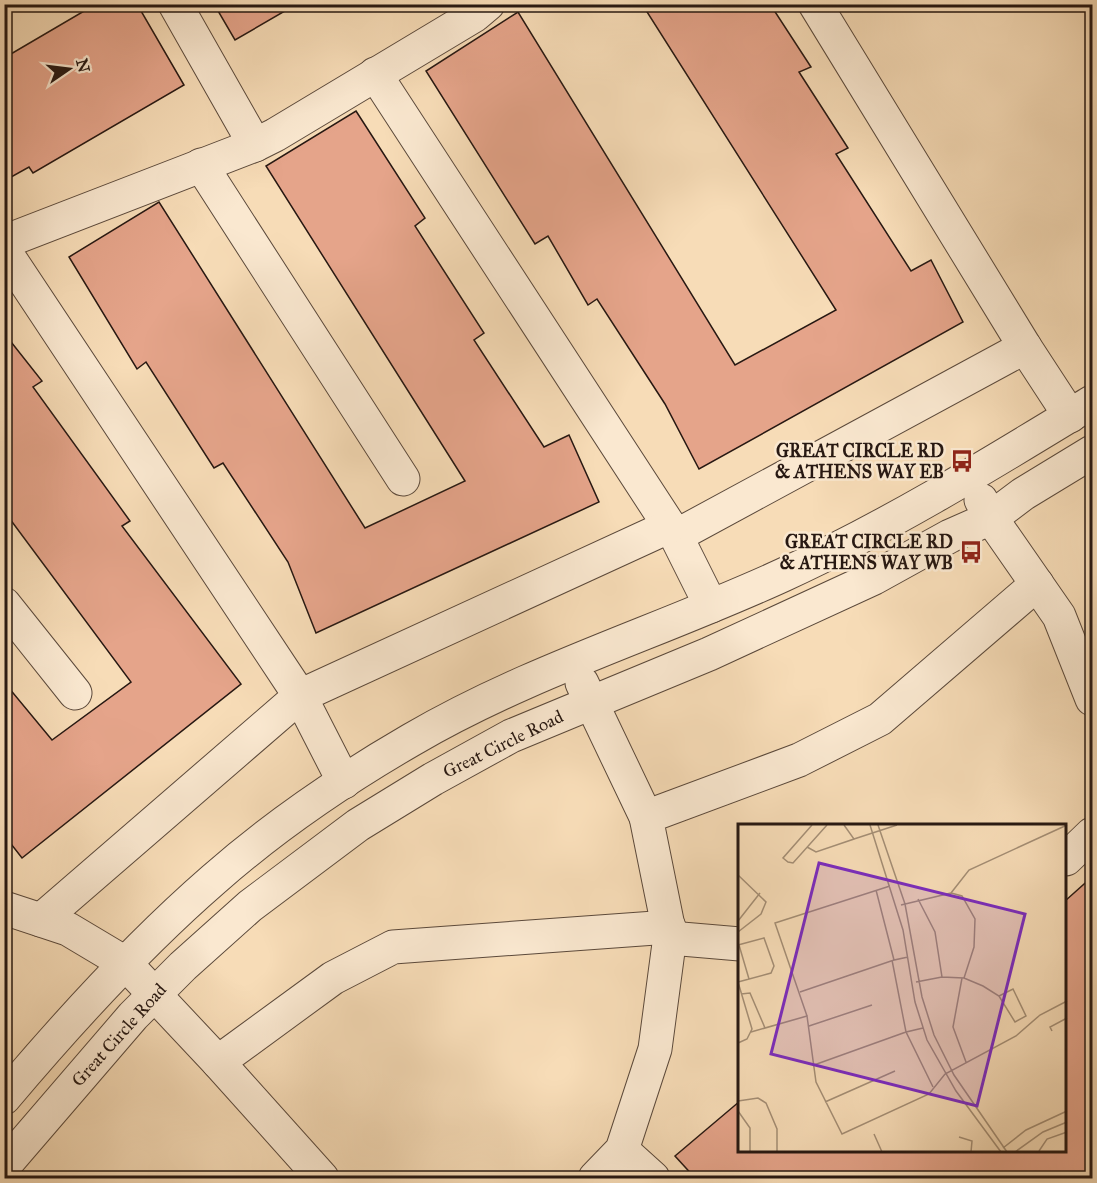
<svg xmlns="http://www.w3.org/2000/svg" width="1097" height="1183" font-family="'IM FELL Great Primer',serif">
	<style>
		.building { fill: #e5a48a; stroke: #271812; stroke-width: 1.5 }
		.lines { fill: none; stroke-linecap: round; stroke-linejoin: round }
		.minor-casing { stroke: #5b493b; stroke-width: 35 }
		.minor { stroke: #fae8d0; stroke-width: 33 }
		.labels { text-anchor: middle; stroke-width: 5; stroke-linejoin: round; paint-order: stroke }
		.poi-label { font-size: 18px; font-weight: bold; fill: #271812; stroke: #fae8d0; text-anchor: end }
		.street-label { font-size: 18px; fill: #271812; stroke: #fae8d0 }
		.inset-road { fill: none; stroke: #a48e75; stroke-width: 1.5 }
		.view { fill: #7b2cbf; fill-opacity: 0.15; stroke: #7b2cbf; stroke-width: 3 }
		.inset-edge { fill: none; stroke: #271812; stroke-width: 3 }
	</style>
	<rect width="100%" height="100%" fill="#f7dcb7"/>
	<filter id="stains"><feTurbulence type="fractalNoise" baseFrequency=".00333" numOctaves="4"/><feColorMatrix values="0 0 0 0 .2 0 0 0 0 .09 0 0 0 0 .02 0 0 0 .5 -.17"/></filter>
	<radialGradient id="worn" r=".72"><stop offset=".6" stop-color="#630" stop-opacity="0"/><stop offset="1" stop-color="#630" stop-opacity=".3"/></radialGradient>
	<!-- building -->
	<g class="building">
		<polygon points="96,4 137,4 184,85 33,173 29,167 4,181 4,58"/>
		<polygon points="214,4 297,4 235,40"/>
		<polygon points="642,4 770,4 811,67 799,72 848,148 836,154 911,271 931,260 963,322 699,469 665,404 597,299 588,305 548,236 535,244 426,71 518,12 735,365 836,310"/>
		<polygon points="356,111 425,218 415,226 484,333 474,340 544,447 569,435 599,502 316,633 288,562 223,463 214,468 146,362 137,369 69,257 159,202 365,528 465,481 266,166"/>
		<polygon points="4,333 42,381 33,387 130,521 122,526 241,684 22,858 4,835 4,682 52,740 131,682 4,511"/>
		<polygon points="1092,877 1092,1179 696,1179 675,1156 740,1101 740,1152 1065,1152 1065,901"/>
	</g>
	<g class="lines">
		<!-- minor casing -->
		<g class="minor-casing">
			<g id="minor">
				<polyline points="815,4 1025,347 1070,416"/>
				<polyline points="375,74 676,536"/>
				<polyline points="255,145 275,135 475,15 488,4"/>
				<polyline points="201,165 403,479"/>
				<polyline points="4,242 255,145 175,4"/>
				<polyline points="4,250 300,696 41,920"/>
				<polyline points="981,500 991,518 1059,616 1092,699"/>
				<polyline points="4,604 75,693"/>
				<polyline points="711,606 676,536 1025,347"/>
				<polyline points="582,683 646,817"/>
				<polyline points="344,782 300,696 670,526"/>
				<polyline points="1066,859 1092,834"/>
				<polyline points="4,908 68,929 125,963 218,1062 322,1178"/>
				<polyline points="670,938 740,944"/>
				<polyline points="218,1062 333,978 393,947 669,927"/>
				<path d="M4,1098C69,1021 137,946 213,880C273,827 342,780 411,740C529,671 659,632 783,575C890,526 992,463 1092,402"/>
				<polyline points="622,1150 653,1178"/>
				<polyline points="4,1166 133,1016 183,966 250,906 358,825 433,779 511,736 709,654 874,578 950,536 991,518 1023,494 1092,452"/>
				<polyline points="595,1178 622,1150 655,1049 670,936 646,817 799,760 880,719 1037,584"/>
			</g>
		</g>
		<!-- minor -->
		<use href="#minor" class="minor"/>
	</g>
	<!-- icons -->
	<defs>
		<g id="bus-bare" transform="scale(1.8)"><path d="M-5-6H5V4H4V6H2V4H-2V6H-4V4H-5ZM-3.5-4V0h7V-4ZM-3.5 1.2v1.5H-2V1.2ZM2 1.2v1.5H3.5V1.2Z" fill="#8f2418" stroke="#fae8d0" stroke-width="2.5" paint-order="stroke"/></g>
	</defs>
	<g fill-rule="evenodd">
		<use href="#bus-bare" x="962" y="461"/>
		<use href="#bus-bare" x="971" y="552"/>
	</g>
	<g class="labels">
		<!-- poi labels -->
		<g class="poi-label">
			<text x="944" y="457">GREAT CIRCLE RD<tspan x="944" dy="21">&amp; ATHENS WAY EB</tspan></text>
			<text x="953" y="548">GREAT CIRCLE RD<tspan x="953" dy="21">&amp; ATHENS WAY WB</tspan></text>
		</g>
		<!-- street labels -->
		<g class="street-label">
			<text transform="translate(503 744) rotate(-26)" y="6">Great Circle Road</text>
			<text transform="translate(119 1035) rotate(-48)" y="6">Great Circle Road</text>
		</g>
	</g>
	<!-- overview -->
	<g transform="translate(738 824)">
		<rect width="328" height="328" fill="#f7dcb7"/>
		<path class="inset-road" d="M74,1L45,34L50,38L55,39L89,1M132,1L165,106L177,178L189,216L218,267L263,328M140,1L167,80L184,173L196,211L216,251L269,328M116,15L159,1M69,23L78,28L116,15L106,1M0,51L28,78L23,90L0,108M138,66L156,136L170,133M213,69L224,72L237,95L236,123L226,154M180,75L197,108L204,153L226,154L245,162L261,172L277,198L288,192L275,165L261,172M163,81L213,69L231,46L329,1M0,97L22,69M0,121L26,114L36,142L33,149L0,158M1,121L11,155M154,136L168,208L185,204M224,154L215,203L228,238M0,158L14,205L9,215L0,219M178,158L204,153M62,168L156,136M3,170L12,169L27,204M69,192L37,99L152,62M71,202L134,181M314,207L312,203L329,194M13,208L69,192L78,258L104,310L191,270L207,250L278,212L302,191L329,177M76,241L168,208L195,263M0,277L20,274L28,279L39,305V328M87,278L157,247M0,287L12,304V328M136,310L144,328M221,313L234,317L233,328M265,324L288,306L329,287M301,327L309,315L329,308M277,328L305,308L329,298"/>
		<path class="view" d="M81,39L287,90L239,282L33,230Z"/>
		<rect width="328" height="328" class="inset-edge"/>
	</g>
	<!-- margin -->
	<rect width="1097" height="1183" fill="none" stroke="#f7dcb7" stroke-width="24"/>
	<rect x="6" y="6" width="1085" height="1171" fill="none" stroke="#271812" stroke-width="3"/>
	<rect x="12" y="12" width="1073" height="1159" fill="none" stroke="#271812" stroke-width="1.5"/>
	<!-- north arrow -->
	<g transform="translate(69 69) rotate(76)" stroke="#fae8d0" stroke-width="4.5" paint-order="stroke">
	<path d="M0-4.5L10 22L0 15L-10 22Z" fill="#271812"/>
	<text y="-9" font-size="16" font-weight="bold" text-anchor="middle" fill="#271812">N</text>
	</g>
	<rect width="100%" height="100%" filter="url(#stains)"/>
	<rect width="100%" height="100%" fill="url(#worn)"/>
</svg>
